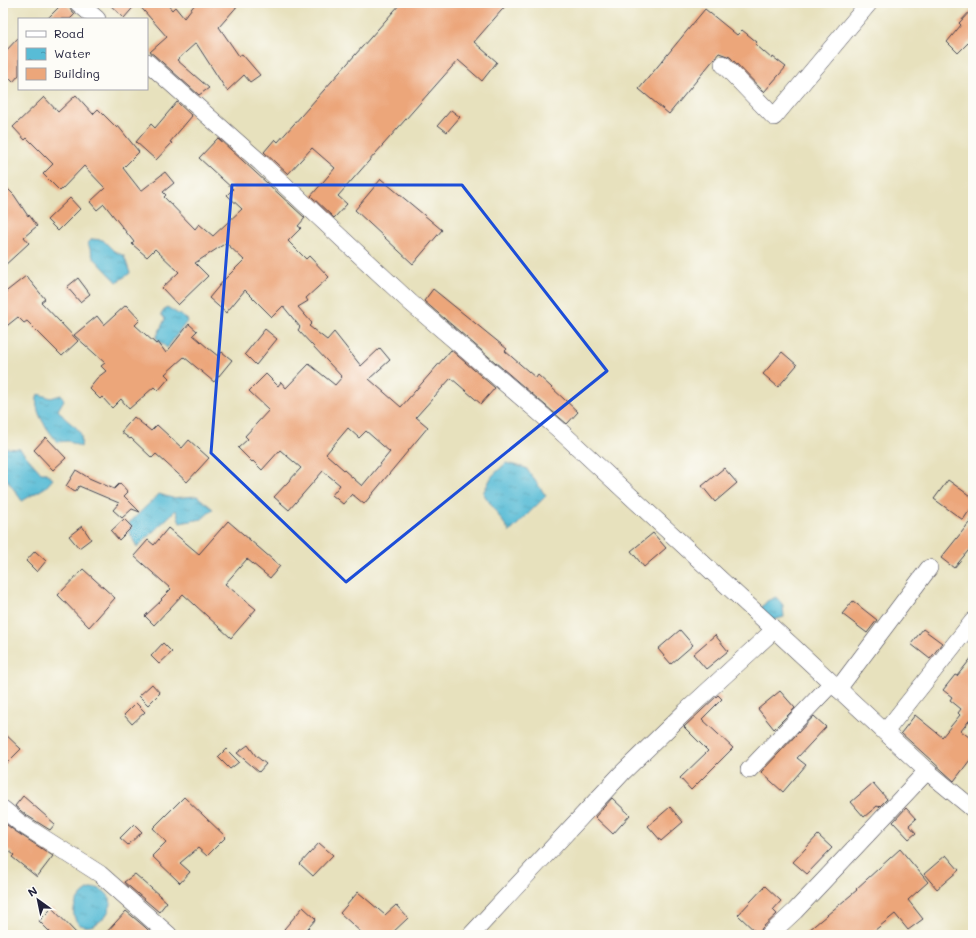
<svg xmlns="http://www.w3.org/2000/svg" width="976" height="938" font-family="Mali,sans-serif">
	<style>
		.water { fill: url(#water-ripples); stroke: #3d6f88 }
		.building { fill: #eca67a; fill-rule: evenodd }
		.lines { fill: none; stroke-linecap: round; stroke-linejoin: round }
		.minor-casing { stroke: #403f4e; stroke-width: 18 }
		.minor { stroke: #fff; stroke-width: 17 }
		.marked { fill: none; stroke: #1d4ed8; stroke-width: 3; stroke-linejoin: round }
	</style>
	<defs>
		<pattern id="water-ripples" width="26" height="14" patternUnits="userSpaceOnUse"><rect width="26" height="14" fill="#58bcd6"/><path d="M2 4q2-2 4 0t4 0M15 11q2-2 4 0t4 0" fill="none" stroke="#4898af"/></pattern>
	</defs>
	<rect width="100%" height="100%" fill="#fdfcf7"/>
	<filter id="ink" filterUnits="userSpaceOnUse"><feTurbulence type="fractalNoise" baseFrequency=".025" numOctaves="2"/><feDisplacementMap in="SourceGraphic" scale="8" xChannelSelector="R" yChannelSelector="G"/><feConvolveMatrix kernelMatrix="1 2 1 2 8 2 1 2 1" color-interpolation-filters="sRGB"/></filter>
	<filter id="wash" filterUnits="userSpaceOnUse"><feTurbulence type="fractalNoise" baseFrequency=".012" numOctaves="4" result="noise"/><feDisplacementMap in="SourceGraphic" scale="16" xChannelSelector="R" yChannelSelector="G"/><feGaussianBlur stdDeviation="0.9" result="paint"/><feColorMatrix in="noise" values="0 0 0 0 0 0 0 0 0 0 0 0 0 0 0 0 0 1.4 0 .05"/><feComposite in="paint" operator="in"/></filter>
	<g filter="url(#wash)">
		<rect width="100%" height="100%" fill="#e7e1bd"/>
		<!-- water -->
		<g class="water">
			<polygon points="92,239 103,240 114,251 124,256 130,273 117,282 93,257 88,243"/>
			<polygon points="167,307 188,320 167,348 156,338 165,319 161,314"/>
			<path d="M38,394L51,398L61,395L64,400L58,410C61,413 63,417 67,420C78,430 83,429 81,447L68,441L57,442C47,428 32,411 38,394Z"/>
			<polygon points="4,448 20,449 41,473 46,473 53,479 46,487 22,501 3,474"/>
			<polygon points="506,463 526,468 546,496 510,532 483,493 492,476"/>
			<polygon points="159,494 172,498 197,496 213,509 202,519 180,523 176,510 137,547 126,526"/>
			<polygon points="776,597 783,605 784,617 773,620 761,608 767,601"/>
			<path d="M97,888C130,899 94,938 78,923C68,913 77,896 88,890C91,889 94,888 97,888Z"/>
		</g>
		<g id="blocks">
			<!-- building -->
			<g class="building">
				<polygon points="63,3 65,3 75,14 70,19 47,19"/>
				<polygon points="108,3 137,3 124,18"/>
				<polygon points="137,3 166,3 172,10 175,7 184,18 196,3 240,3 219,27 239,56 242,54 260,75 250,82 244,75 227,91 196,43 177,60 209,88 199,95 154,55 150,52 167,37"/>
				<polygon points="401,3 508,3 474,42 497,62 482,81 458,60 338,196 347,204 334,218 311,196 335,168 312,148 288,174 264,152 275,139 278,142"/>
				<polygon points="973,8 973,38 958,53 947,42 961,25 959,23"/>
				<polygon points="705,9 737,35 742,30 757,42 755,44 772,59 773,57 786,67 764,92 730,57 719,53 669,114 639,89"/>
				<polygon points="19,37 19,75 13,82 3,72 3,54"/>
				<path d="M76,95L93,114L98,109L117,128L118,126L139,152L123,168L141,191L165,172L174,183L163,192L166,195L164,197L195,229L199,224L213,236L242,209L227,195L233,189L199,158L218,138L305,218L298,226L301,228L288,241L306,259L309,256L329,277L306,298L308,301L298,307L312,323L309,326L327,340L334,332L361,366L380,348L390,360L369,379L401,407L451,350L495,388L481,404L451,378L416,417L428,427L364,504L352,494L343,504L332,495L340,485L323,471L289,510L274,497L301,468L280,450L262,470L253,461L252,462L238,448L248,439L245,436L269,410L249,391L266,374L278,386L281,382L286,388L309,364L335,385L342,377L298,330L300,327L283,306L272,317L245,290L226,313L209,298L224,280L244,260L226,243L195,263L208,276L178,305L162,288L179,272L155,249L147,257L132,244L134,242L104,204L97,210L90,202L105,188L84,166L60,191L43,174L53,164L27,138L25,140L13,127L44,97L58,112ZM348,428L359,438L366,431L390,452L362,486L326,454Z"/>
				<polygon points="177,102 192,116 170,142 172,143 156,160 136,142 151,124 155,128"/>
				<polygon points="451,110 460,117 447,132 438,125"/>
				<polygon points="381,179 442,230 413,264 355,210"/>
				<polygon points="3,184 14,195 28,216 29,215 37,226 24,237 29,243 3,267"/>
				<polygon points="70,198 80,209 58,231 47,220"/>
				<polygon points="26,276 45,299 41,302 78,341 62,356 27,321 24,323 18,317 3,329 3,294"/>
				<polygon points="78,278 90,294 80,302 67,287"/>
				<polygon points="433,289 507,349 505,351 536,378 538,375 578,412 567,424 424,301"/>
				<polygon points="126,305 140,320 135,325 156,344 158,342 166,353 189,324 197,331 193,335 208,348 218,356 222,352 232,360 214,382 184,357 165,374 169,378 158,391 154,387 129,409 121,399 112,408 102,397 100,399 89,388 97,378 106,371 101,366 105,363 74,335 97,316 104,325"/>
				<polygon points="265,329 277,339 256,365 245,354"/>
				<polygon points="782,352 797,365 778,387 763,374"/>
				<polygon points="134,417 151,431 157,425 182,448 189,440 209,458 187,482 156,454 152,458 131,438 130,439 121,432"/>
				<polygon points="46,437 66,458 53,470 34,450"/>
				<polygon points="724,468 737,483 715,502 702,486"/>
				<polygon points="76,470 89,478 114,489 120,483 128,492 124,496 140,512 132,509 122,518 113,510 119,503 79,486 75,492 66,486"/>
				<polygon points="948,480 973,498 973,505 963,520 934,499"/>
				<polygon points="973,518 973,545 954,568 941,558"/>
				<polygon points="124,519 132,527 119,540 111,531"/>
				<polygon points="228,521 280,566 270,578 247,559 225,584 256,609 231,638 183,594 154,625 145,616 162,600 161,599 171,589 134,556 148,540 154,545 168,528 199,554"/>
				<polygon points="82,526 91,539 79,548 69,536"/>
				<polygon points="653,533 666,548 644,567 631,551"/>
				<polygon points="35,551 46,561 37,572 26,561"/>
				<polygon points="83,569 115,598 89,627 58,595"/>
				<polygon points="853,601 877,620 867,633 842,614"/>
				<polygon points="923,629 942,643 930,659 911,644"/>
				<polygon points="680,630 693,645 671,664 658,649"/>
				<polygon points="715,635 728,651 706,669 693,654"/>
				<polygon points="163,643 172,652 159,664 151,656"/>
				<polygon points="973,656 973,718 972,717 961,731 973,740 973,756 954,781 901,733 915,715 942,737 960,715 958,713 961,709 950,700 952,697 943,690 955,675 957,676"/>
				<polygon points="152,684 160,693 148,705 139,696"/>
				<polygon points="780,691 795,708 774,729 758,709"/>
				<polygon points="718,695 722,699 702,719 733,748 691,790 680,778 708,751 684,727"/>
				<polygon points="136,703 145,712 132,724 124,715"/>
				<polygon points="814,716 826,727 797,758 806,765 783,792 761,772"/>
				<polygon points="3,732 21,749 3,767"/>
				<polygon points="248,745 256,756 266,764 259,772 237,753"/>
				<polygon points="226,749 239,762 230,769 218,757"/>
				<polygon points="873,783 887,799 879,807 877,806 864,817 851,802"/>
				<polygon points="23,796 55,824 50,830 26,815 15,806"/>
				<polygon points="184,797 226,837 207,856 198,848 180,863 190,872 180,883 152,856 166,842 153,828"/>
				<polygon points="612,798 630,815 613,834 595,817"/>
				<polygon points="670,807 683,822 661,841 648,826"/>
				<polygon points="906,808 916,819 909,825 916,833 909,839 893,822"/>
				<polygon points="3,822 15,831 53,856 37,877 12,857 14,855 3,846"/>
				<polygon points="134,824 142,832 128,845 120,838"/>
				<polygon points="818,835 832,848 807,874 793,862"/>
				<polygon points="319,843 333,855 313,876 300,864"/>
				<polygon points="900,849 928,882 908,900 923,919 908,930 895,914 869,935 803,935 857,890 856,889"/>
				<polygon points="946,855 959,870 937,889 924,874"/>
				<polygon points="135,874 167,902 159,912 124,882"/>
				<polygon points="765,886 781,901 773,910 777,914 762,928 759,935 738,915"/>
				<polygon points="358,892 385,915 396,905 408,918 390,935 364,935 340,913"/>
				<polygon points="303,907 316,919 302,935 291,935 284,929"/>
				<polygon points="52,908 78,935 53,935 39,921"/>
				<polygon points="126,911 145,927 153,935 104,935"/>
			</g>
		</g>
	</g>
	<g filter="url(#ink)">
		<use href="#blocks" fill-opacity="0" stroke="#403f4e" stroke-width="1"/>
		<g class="lines">
			<!-- minor casing -->
			<g class="minor-casing">
				<g id="minor">
					<polyline points="78,3 97,19"/>
					<polyline points="147,62 261,163 411,303 556,427 927,771 795,911 769,935"/>
					<polyline points="723,64 774,117 869,3"/>
					<polyline points="838,689 929,568"/>
					<polyline points="885,732 973,621"/>
					<polyline points="749,770 832,683"/>
					<polyline points="927,771 973,809"/>
					<polyline points="3,809 20,823 100,874 169,935"/>
					<polyline points="471,935 622,773 686,711 774,630"/>
				</g>
			</g>
			<!-- minor -->
			<use href="#minor" class="minor"/>
		</g>
	</g>
	<!-- marked area -->
	<path class="marked" d="M232,185H462L607,371L346,582L211,453Z"/>
	<!-- margin -->
	<rect width="976" height="938" fill="none" stroke="#fdfcf7" stroke-width="16"/>
	<!-- legend -->
	<rect x="18" y="18" width="130" height="72" fill="#fdfcf7" stroke="#a5a5ac"/>
	<rect x="26" y="31" width="20" height="6" fill="#ffffff" stroke="#a5a5ac"/>
	<text x="54" y="38" font-size="12" fill="#22223b">Road</text>
	<rect x="26" y="48" width="20" height="12" fill="url(#water-ripples)" stroke="#a5a5ac"/>
	<text x="54" y="58" font-size="12" fill="#22223b">Water</text>
	<rect x="26" y="68" width="20" height="12" fill="#eca67a" stroke="#a5a5ac"/>
	<text x="54" y="78" font-size="12" fill="#22223b">Building</text>
	<!-- north arrow -->
	<g transform="translate(38 900) rotate(327)" stroke="#fdfcf7" stroke-width="3" paint-order="stroke">
	<path d="M0-3L7 15L0 10L-7 15Z" fill="#22223b"/>
	<text y="-6" font-size="11" font-weight="bold" text-anchor="middle" fill="#22223b">N</text>
	</g>
</svg>
